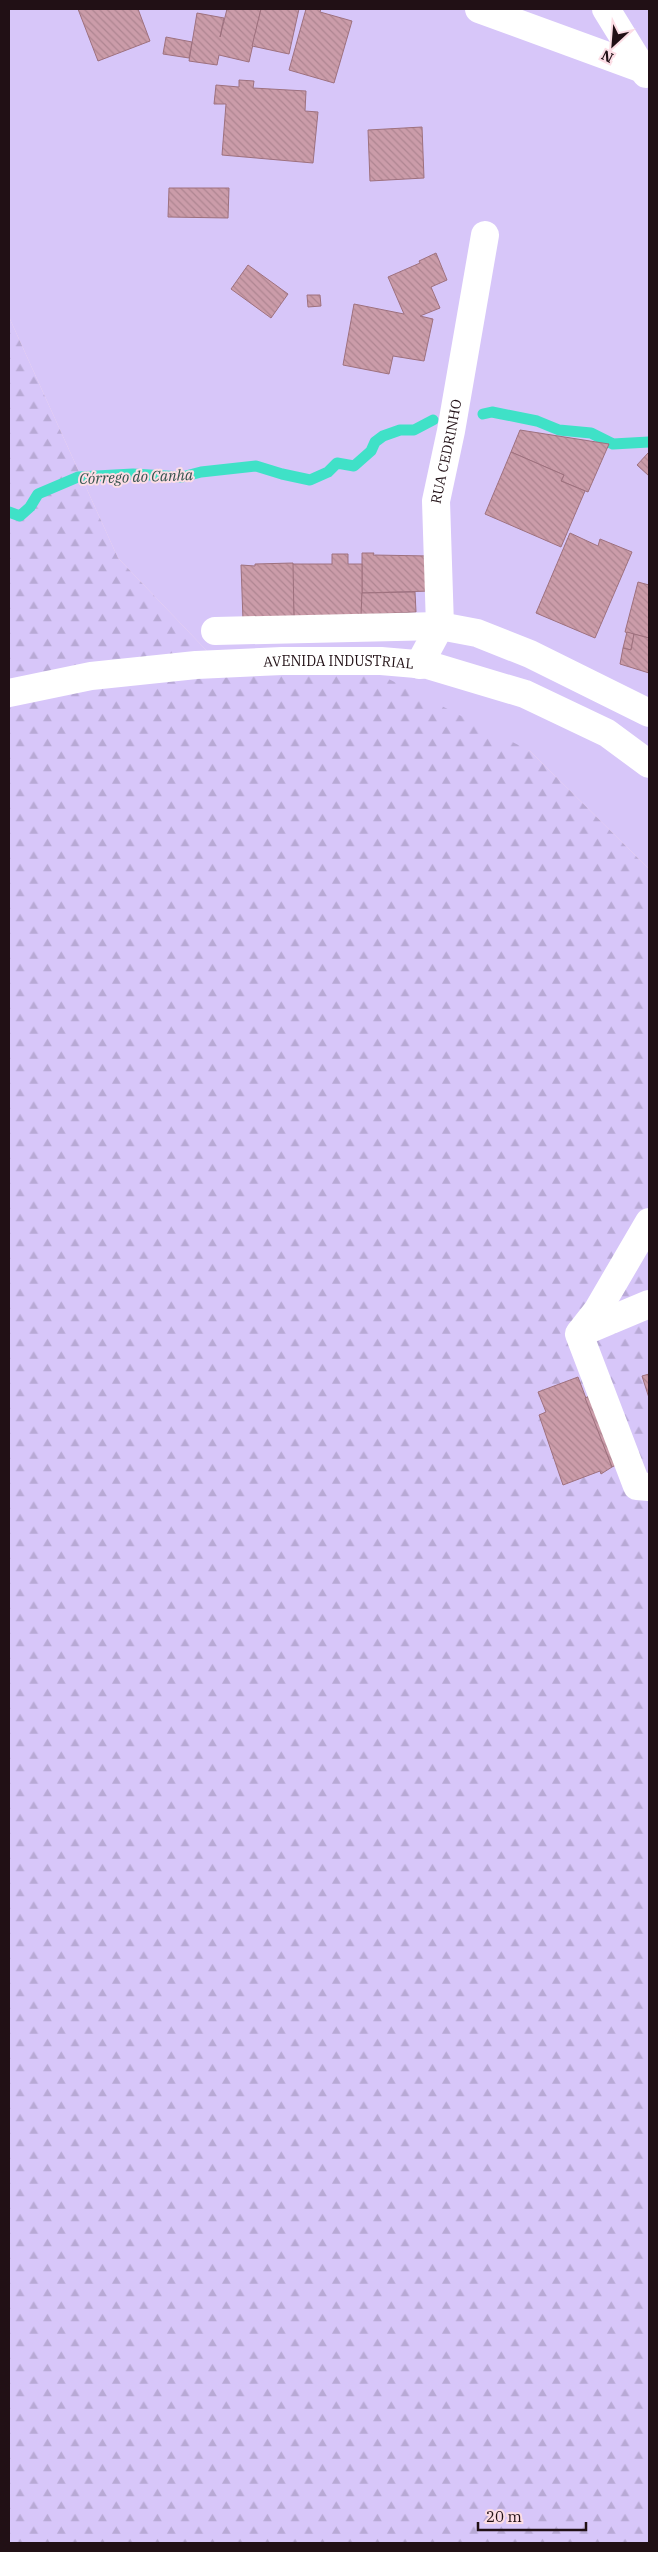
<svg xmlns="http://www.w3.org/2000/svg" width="658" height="2552" font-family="'IBM Plex Serif',serif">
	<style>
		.green { fill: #d7c6f9 }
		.forest { fill: url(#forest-firs) }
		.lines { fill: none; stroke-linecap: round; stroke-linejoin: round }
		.stream { stroke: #3fe1c7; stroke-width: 11 }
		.building { fill: url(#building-back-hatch); stroke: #9e717e }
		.minor { stroke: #fff; stroke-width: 28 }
		.primary { stroke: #fff; stroke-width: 28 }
		.labels { text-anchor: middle; stroke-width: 4; stroke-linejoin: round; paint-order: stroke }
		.street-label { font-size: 14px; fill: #211015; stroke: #fcdde5 }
		.water-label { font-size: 15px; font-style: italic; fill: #33534d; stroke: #fcdde5 }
	</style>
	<defs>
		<pattern id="forest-firs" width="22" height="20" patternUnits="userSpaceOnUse" patternTransform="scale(1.25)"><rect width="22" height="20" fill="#d7c6f9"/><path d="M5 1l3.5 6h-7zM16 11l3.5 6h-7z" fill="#b8a9d5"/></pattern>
		<pattern id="building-back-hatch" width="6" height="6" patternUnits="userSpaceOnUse" patternTransform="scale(1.25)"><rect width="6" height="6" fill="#cb9ca9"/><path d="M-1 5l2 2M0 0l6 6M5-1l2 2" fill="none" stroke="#ae8591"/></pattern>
	</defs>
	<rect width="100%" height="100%" fill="#fcdde5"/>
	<!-- green -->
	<polygon class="green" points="9,9 649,9 649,869 530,751 207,651 118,558 9,317"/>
	<!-- forest -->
	<polygon class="forest" points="9,317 118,558 207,651 367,668 530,751 649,869 649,2543 9,2543"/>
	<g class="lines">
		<!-- stream -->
		<g class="stream">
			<polyline points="483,414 492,412 537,421 559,430 591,433 613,444 649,442"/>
			<polyline points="9,512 20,516 30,507 38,494 78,477 133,474 182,477 201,472 256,466 282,474 310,480 328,472 337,463 354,466 371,451 375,442 383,436 400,430 414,430 433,420"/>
		</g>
	</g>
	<!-- building -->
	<g class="building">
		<polygon points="78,9 138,9 150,41 98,61"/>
		<polygon points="225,9 261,9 249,62 219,55 217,65 189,61 197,13 224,18 220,37 227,9"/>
		<polygon points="261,9 299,9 289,54 252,46"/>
		<polygon points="306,9 321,9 320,12 352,21 334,83 289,70"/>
		<polygon points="166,37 192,42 189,58 163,54"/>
		<polygon points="239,80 254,81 253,88 306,91 305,111 318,112 313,163 222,155 226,104 214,104 216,85 239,87"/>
		<polygon points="422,127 424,178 370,181 368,130"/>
		<polygon points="169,188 229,188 228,218 168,217"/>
		<polygon points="436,253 447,280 431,287 440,308 420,316 433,319 424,361 393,356 389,374 343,365 354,304 404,314 388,277 420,263 419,261"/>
		<polygon points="248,265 288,294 271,318 231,289"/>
		<polygon points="307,295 320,295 321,306 308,307"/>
		<polygon points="520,430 609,444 588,492 561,481 564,475 511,452"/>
		<polygon points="511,452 564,475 561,481 585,491 561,547 485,514"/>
		<polygon points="648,453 649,454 649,476 637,465"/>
		<polygon points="570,533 598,546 600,539 632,552 595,638 536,613"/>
		<polygon points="362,553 374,553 373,555 429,556 430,591 362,593"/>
		<polygon points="332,554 348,554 348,564 362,564 362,617 294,619 292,564 332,564"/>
		<polygon points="293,563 294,619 243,620 241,565 255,566 255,564"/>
		<polygon points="638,582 649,585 649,638 625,632"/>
		<polygon points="415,592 416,612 361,615 362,593"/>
		<polygon points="627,632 634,634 631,650 623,648"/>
		<polygon points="634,634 649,638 649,673 620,664 623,648 631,650"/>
		<polygon points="649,1374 649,1398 642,1376"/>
		<polygon points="578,1377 612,1467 601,1474 600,1471 563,1485 539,1415 546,1412 538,1392"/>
		<polygon points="594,1394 620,1463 612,1467 585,1398"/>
	</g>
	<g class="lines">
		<!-- minor -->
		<g class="minor">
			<polyline points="479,9 643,69"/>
			<polyline points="606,9 646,74"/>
			<polyline points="215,631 440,626 477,633 530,654 649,713"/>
			<path id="s1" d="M419,665L440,626L436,501L451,431L485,235"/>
			<polyline points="649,1222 597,1311 579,1334 637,1486 649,1487"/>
			<polyline points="580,1333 649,1304"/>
		</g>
		<!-- primary -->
		<path class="primary" id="s2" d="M9,693L91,676L196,665L282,661H381L428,665L525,694L607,733L649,764"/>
	</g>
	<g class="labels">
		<!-- street labels -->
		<g class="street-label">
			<text dy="5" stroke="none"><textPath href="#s1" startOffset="220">RUA CEDRINHO</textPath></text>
			<text dy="5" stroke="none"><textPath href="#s2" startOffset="332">AVENIDA INDUSTRIAL</textPath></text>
		</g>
		<!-- water labels -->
		<g class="water-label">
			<text transform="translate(136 477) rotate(-2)" y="5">Córrego do Canha</text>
		</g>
	</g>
	<!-- border -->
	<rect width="658" height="2552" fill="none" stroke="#211015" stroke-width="20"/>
	<!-- north arrow -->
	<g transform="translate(613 45) rotate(206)" stroke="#fcdde5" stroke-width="4" paint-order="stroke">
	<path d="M0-4L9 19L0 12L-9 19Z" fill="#211015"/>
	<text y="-8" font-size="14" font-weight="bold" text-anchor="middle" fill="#211015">N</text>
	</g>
	<!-- scale -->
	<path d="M478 2522v8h108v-8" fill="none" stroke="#211015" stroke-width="2.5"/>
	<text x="486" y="2522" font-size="15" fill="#211015" stroke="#fcdde5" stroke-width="4" paint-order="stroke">20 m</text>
</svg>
